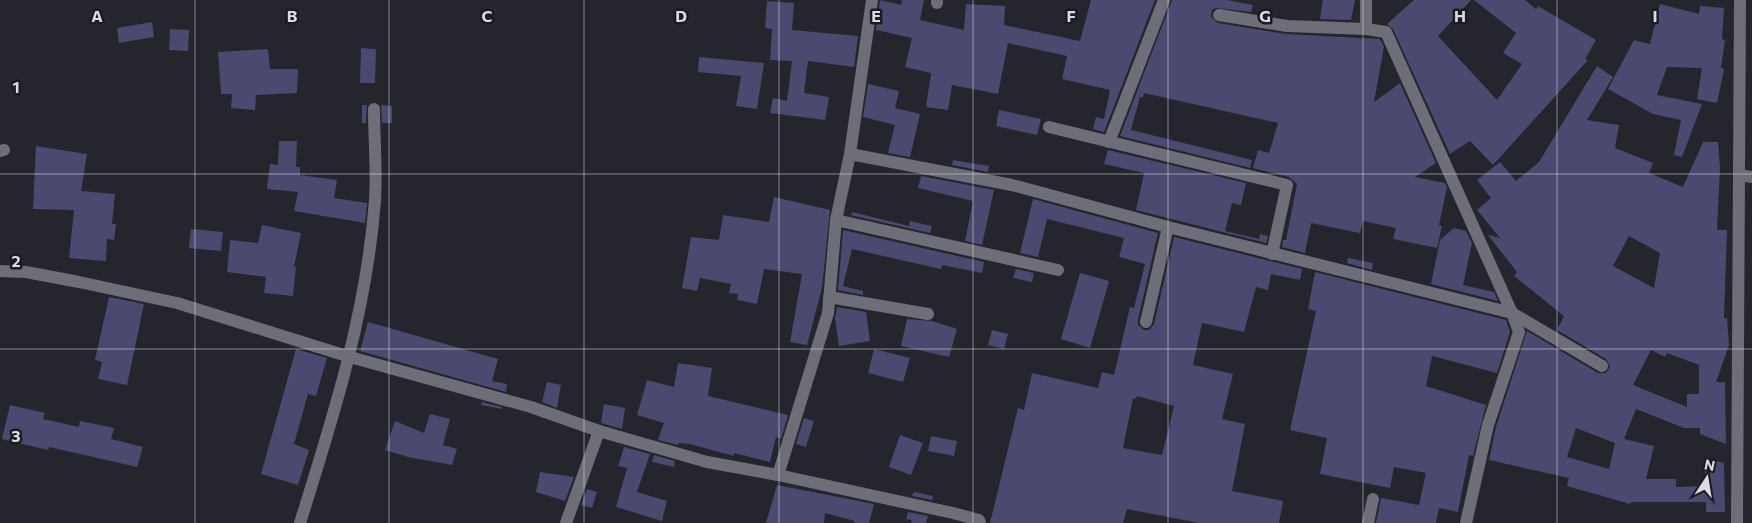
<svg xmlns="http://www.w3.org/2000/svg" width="1752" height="523" font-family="Commissioner,sans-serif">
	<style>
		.building { fill: #4b496f; fill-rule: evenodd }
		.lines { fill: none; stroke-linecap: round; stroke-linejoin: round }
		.street { stroke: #6e6e78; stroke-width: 12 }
		.grid { fill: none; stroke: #dbdbe1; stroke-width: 1; stroke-opacity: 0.55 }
		.grid-label { font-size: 16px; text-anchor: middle; font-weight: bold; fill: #dbdbe1; stroke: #1b1b23; stroke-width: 5; stroke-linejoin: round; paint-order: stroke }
	</style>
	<rect width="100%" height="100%" fill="#25252d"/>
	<!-- building -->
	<g class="building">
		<polygon points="880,0 901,5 902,0 924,0 920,20 964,30 966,4 1005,6 1004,25 1080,41 1091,0 1155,0 1104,132 1093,129 1096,117 1104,119 1110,90 1062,79 1067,56 1008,43 998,94 952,85 948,110 926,107 931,73 905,67 912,38 876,30"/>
		<polygon points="1172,0 1227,0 1253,5 1251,12 1216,8 1212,10 1211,17 1218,23 1286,34 1380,39 1384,47 1374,102 1400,83 1436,163 1415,177 1445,183 1447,187 1439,225 1442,226 1437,248 1393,239 1396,228 1363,221 1360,233 1311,223 1305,253 1282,247 1283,240 1286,240 1297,184 1289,177 1253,168 1258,150 1269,153 1278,123 1144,93 1143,97 1140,97 1131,130 1252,160 1250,168 1120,136"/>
		<polygon points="1323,0 1355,0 1351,20 1320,19"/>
		<polygon points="1414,0 1471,0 1438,36 1497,100 1522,64 1503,53 1516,33 1474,0 1525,0 1536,9 1538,6 1596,40 1585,59 1588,60 1493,165 1470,141 1450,154 1393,29 1387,24"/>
		<polygon points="767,1 794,3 792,30 858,36 854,67 808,61 804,93 829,97 825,120 770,113 773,98 787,101 792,61 770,60 772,29 765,28"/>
		<polygon points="1660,4 1699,14 1700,6 1724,8 1722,39 1725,40 1721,68 1724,69 1717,103 1697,99 1702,68 1667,67 1657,95 1702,104 1682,157 1674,155 1681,120 1653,114 1608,89 1634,40 1650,44"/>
		<polygon points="152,22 154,37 119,43 117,28"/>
		<polygon points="170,29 189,30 188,51 169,50"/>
		<polygon points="361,48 376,49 375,83 360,83"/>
		<polygon points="268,49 270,69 298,69 297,93 256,95 255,110 231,108 232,94 221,94 218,52"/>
		<polygon points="699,57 764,63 757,109 736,106 741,76 698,72"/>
		<path d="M1597,66L1613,77L1587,120L1619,125L1615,148L1653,163L1649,173L1683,187L1703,142H1718L1720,168L1717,230H1727L1724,318H1727L1729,345L1716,382H1725L1726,444L1700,434V428H1684L1636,409L1624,439L1654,446L1646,479H1676V487L1705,486V458L1724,463L1725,512H1706V502H1631L1630,504L1567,486L1569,478L1489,460L1496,427L1527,331L1598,373H1606L1610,367L1606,359L1557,330L1564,316L1514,276L1517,272L1488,235L1500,238L1477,210L1491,198L1477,180L1500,162L1516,181L1539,162ZM1629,236L1660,253L1654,288L1613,266ZM1651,350L1665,357L1667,353L1699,365V394H1687V407L1633,385ZM1576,428L1615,443L1609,469L1567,457Z"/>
		<polygon points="868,84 899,91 895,108 920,114 910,157 888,153 895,125 863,117"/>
		<polygon points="362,105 367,105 366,123 362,123"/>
		<polygon points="381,105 392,106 392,123 382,123"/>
		<polygon points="999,110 1041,119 1037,135 996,126"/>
		<polygon points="279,141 297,141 296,167 300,167 300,175 337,180 334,198 367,203 365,223 294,211 298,192 267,189 270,164 278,165"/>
		<polygon points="36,146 87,154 81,191 115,194 112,224 116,224 114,240 107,239 106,261 69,258 74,210 33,209"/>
		<polygon points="1108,150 1246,183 1241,205 1232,203 1225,231 1259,239 1260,234 1268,236 1266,243 1136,210 1144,173 1104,164"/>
		<polygon points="953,160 989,166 988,172 952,165"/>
		<polygon points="921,176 994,190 982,245 965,241 973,201 918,188"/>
		<polygon points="774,197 830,210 822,288 807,345 790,342 802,274 764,269 757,304 737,300 738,294 729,293 731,284 700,278 697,291 682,288 691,237 719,240 723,215 769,222"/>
		<path d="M1033,199L1158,233L1138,320V325L1144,330H1149L1154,324L1174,237L1302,269L1300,280L1271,274L1268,290L1256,287L1244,332L1202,323L1193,365L1233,374L1222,419L1245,424L1232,491L1283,501L1279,523H1199L1127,509L1123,523H990L1018,408L1024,410L1032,373L1098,388L1102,372L1114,375L1130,307L1134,308L1145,264L1119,257L1124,238L1047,219L1038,257L1020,253ZM1137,396L1174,406L1162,455L1123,448L1133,398L1136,399Z"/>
		<polygon points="852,212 909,226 910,221 932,226 930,233 846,214 851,215"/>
		<polygon points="262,225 301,233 294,267 296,267 293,296 264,293 266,277 227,272 230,240 258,243"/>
		<polygon points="1454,228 1466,231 1472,243 1463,285 1494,292 1498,301 1431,284 1440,240"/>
		<polygon points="191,229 223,232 221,251 189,248"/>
		<polygon points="843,230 984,262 982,273 942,265 941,269 852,249 843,286 863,291 863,295 838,290"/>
		<polygon points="1348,258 1373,263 1372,270 1347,263"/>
		<polygon points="1016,269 1034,273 1032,282 1013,278"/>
		<polygon points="1315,272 1506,320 1510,332 1497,373 1432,356 1426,386 1486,405 1473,456 1469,455 1458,512 1439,508 1436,523 1376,523 1381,498 1419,505 1426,473 1394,467 1390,488 1320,474 1327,438 1290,430 1316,311 1308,309"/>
		<polygon points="1080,273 1109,281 1090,348 1061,339"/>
		<polygon points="109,297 144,304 127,385 98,379 102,362 95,360"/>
		<polygon points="837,307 866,312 870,341 839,346 835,318"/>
		<polygon points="907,319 932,321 957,329 949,357 901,346"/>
		<polygon points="368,322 498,359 492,381 507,384 506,392 360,351"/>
		<polygon points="992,330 1008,334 1004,349 988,345"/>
		<polygon points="296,349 327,358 316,396 308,394 294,444 309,450 298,485 261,474"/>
		<polygon points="874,349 910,358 903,382 868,373"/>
		<polygon points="678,363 712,368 708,396 788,415 781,439 776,437 770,462 734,453 734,456 690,444 679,443 678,445 658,440 664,423 637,415 647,380 674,387"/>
		<polygon points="547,382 561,385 557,408 542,402"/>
		<polygon points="482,402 502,407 502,409 481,405"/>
		<polygon points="604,404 625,408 622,429 601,423"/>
		<polygon points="10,405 45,413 43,419 79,427 80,421 114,428 111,439 143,447 137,467 49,447 48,450 2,439"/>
		<polygon points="430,414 450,419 443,445 457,449 452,465 408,457 385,450 395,421 424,433"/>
		<polygon points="804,418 814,421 806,447 796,444"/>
		<polygon points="900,435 923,443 911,475 889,467"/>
		<polygon points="931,436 957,441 954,456 928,451"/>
		<polygon points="624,447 650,454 637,492 667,501 662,521 616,507 627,468 618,466"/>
		<polygon points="654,455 675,461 674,467 652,462"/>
		<polygon points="540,472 574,477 565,501 536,492"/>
		<polygon points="777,485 874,504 869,523 854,523 855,521 825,513 824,523 766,523"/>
		<polygon points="587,489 597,492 592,508 581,505"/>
		<polygon points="914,492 933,496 932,500 912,496"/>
		<polygon points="908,512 928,516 926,523 911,523 912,520 906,519"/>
	</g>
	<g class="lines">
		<!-- street -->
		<g class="street">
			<polyline points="937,3 937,0"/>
			<polyline points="1219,15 1287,26 1366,29 1386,32 1512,313 1519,332 1488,425 1466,523"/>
			<polyline points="1366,29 1366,0"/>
			<polyline points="1049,127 1287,185 1272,254"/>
			<polyline points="1109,142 1164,0"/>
			<polyline points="0,151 4,150"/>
			<polyline points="850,154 1012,185 1168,227"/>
			<polyline points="1739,175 1752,177"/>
			<polyline points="836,220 1058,270"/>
			<polyline points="0,271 26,272 79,282 177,303 350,357 531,407 599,431 707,462 778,475 953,513 979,520 980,523"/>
			<polyline points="829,297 928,314"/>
			<polyline points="1146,322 1168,227 1512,313 1602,366"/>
			<polyline points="778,475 828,313 836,220 850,154 872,0"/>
			<path d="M300,523C333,418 367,311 375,200C377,170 374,139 374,109"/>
			<polyline points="566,523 599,431"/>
			<polyline points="1368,523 1373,499"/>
			<polyline points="1737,523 1740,0"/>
		</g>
	</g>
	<!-- grid -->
	<path class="grid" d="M195,0V523M389,0V523M584,0V523M779,0V523M973,0V523M1168,0V523M1363,0V523M1557,0V523M0,174H1752M0,349H1752"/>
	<g class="grid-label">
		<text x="97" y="22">A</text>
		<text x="292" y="22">B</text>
		<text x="487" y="22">C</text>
		<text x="681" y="22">D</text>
		<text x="876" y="22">E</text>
		<text x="1071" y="22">F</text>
		<text x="1265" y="22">G</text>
		<text x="1460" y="22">H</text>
		<text x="1655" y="22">I</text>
		<text x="16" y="93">1</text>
		<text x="16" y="267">2</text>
		<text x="16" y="442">3</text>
	</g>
	<!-- north arrow -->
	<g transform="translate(1707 478) rotate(12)" stroke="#1b1b23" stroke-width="4" paint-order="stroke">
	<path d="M0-4L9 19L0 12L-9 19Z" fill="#dbdbe1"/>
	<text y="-8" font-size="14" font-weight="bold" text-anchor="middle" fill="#dbdbe1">N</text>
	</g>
</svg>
